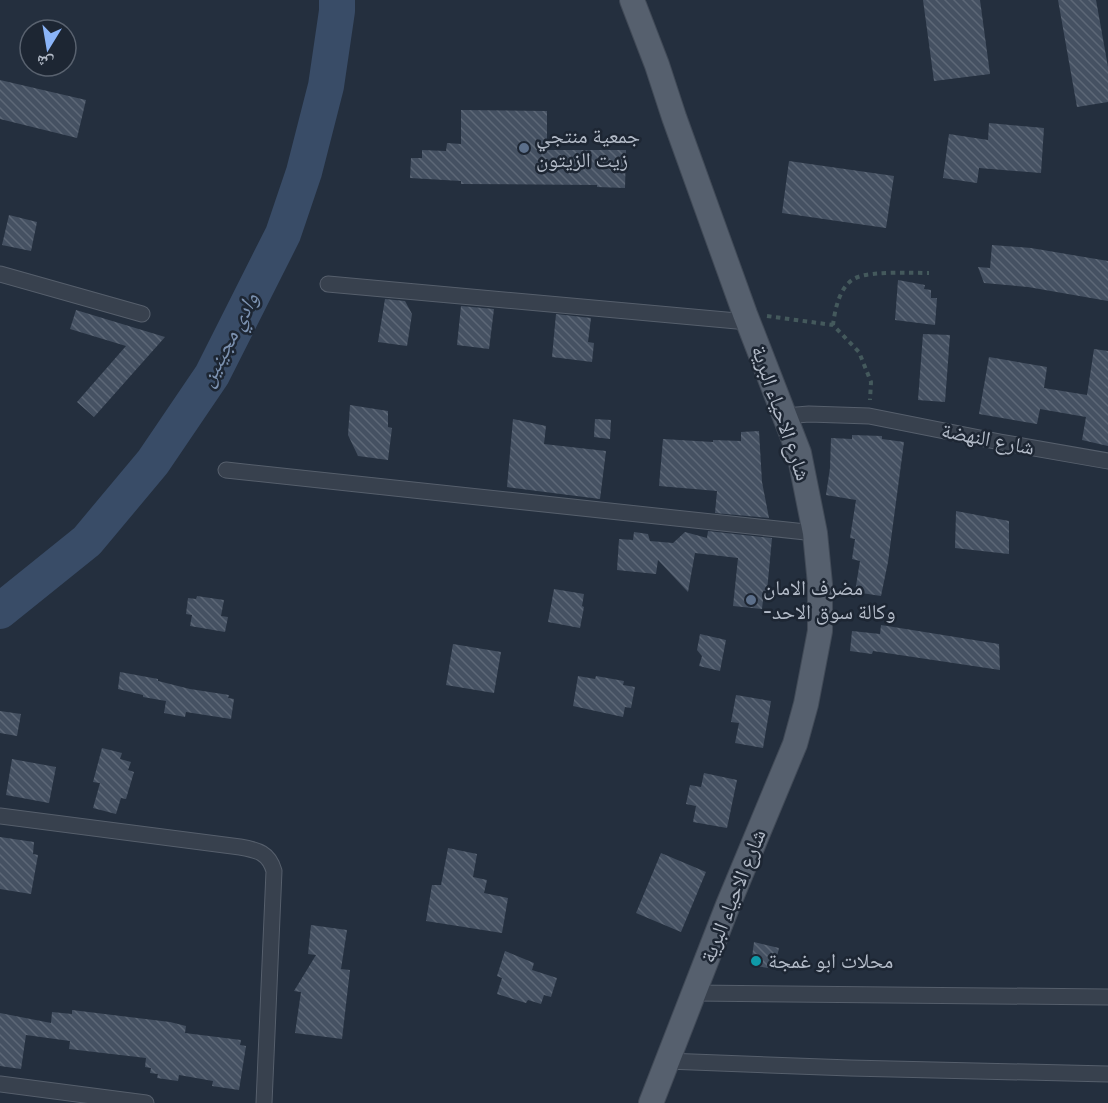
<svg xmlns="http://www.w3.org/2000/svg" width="1108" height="1103" font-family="Cabin,'Noto Naskh Arabic',sans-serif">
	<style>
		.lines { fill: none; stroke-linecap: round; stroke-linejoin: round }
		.river { stroke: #394c67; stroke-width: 36 }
		.building { fill: url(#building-back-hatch) }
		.street-casing { stroke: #565f6c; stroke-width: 17 }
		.primary-casing { stroke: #414a57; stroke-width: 26 }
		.path { stroke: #44595c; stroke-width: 4; stroke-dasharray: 4.5 4.5; stroke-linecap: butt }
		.street { stroke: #38414e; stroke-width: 15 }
		.primary { stroke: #56606e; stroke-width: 24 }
		.service-dot { fill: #5c6f8a; stroke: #1d2633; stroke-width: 2 }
		.culture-dot { fill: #0f9aa8; stroke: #1d2633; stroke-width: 2 }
		.labels { text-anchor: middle; stroke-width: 5; stroke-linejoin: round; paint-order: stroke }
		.poi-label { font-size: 21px; fill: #b4bcc9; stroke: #1d2633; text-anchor: start }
		.street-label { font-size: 21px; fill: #b4bcc9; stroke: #1d2633 }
		.water-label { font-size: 22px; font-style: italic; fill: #7c92b1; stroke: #1d2633 }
	</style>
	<defs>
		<pattern id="building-back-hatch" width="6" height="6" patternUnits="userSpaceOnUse" patternTransform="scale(1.5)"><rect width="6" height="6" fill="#455162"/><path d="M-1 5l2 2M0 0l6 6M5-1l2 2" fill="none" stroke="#5d6877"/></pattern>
	</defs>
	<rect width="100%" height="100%" fill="#242f3e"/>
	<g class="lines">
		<!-- river -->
		<polyline class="river" points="0,611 87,541 153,462 212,375 283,234 304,172 326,86 337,11 337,0"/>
	</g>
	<!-- building -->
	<g class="building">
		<polygon points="923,0 980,0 990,74 934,81"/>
		<polygon points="1058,0 1096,0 1108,67 1108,102 1077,107"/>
		<polygon points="0,80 86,100 77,138 0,119"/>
		<polygon points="461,110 547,111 547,150 626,150 625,188 597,187 597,185 461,184 461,181 410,178 411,158 422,158 422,150 446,151 447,143 461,144"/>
		<polygon points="989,123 1044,128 1041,173 979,168 977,183 943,178 949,134 988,140"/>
		<polygon points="789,161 894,176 886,228 782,213"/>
		<polygon points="9,215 37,222 31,251 2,245"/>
		<polygon points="992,245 1031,248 1108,261 1108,301 1028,287 984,283 978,267 990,268"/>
		<polygon points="898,280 925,285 924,289 931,290 931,298 937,298 935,325 895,320"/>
		<polygon points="385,299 405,301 412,314 407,346 378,342"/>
		<polygon points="461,306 494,309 489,349 457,345"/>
		<polygon points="76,310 165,337 94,417 77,402 126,346 70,329"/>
		<polygon points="556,314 591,318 588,342 594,343 592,362 552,357"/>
		<polygon points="923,334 950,335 945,402 918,400"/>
		<polygon points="1094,349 1108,351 1108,446 1082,440 1086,417 1040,409 1037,424 979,414 989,357 1047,367 1044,388 1087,395"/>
		<polygon points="350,405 388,411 388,427 392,428 388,460 358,456 348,435"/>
		<polygon points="513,419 546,426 544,444 606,451 600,499 507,487"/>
		<polygon points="595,419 611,420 610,439 594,437"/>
		<polygon points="759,431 762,482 769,518 715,513 717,491 659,486 663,439 713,442 713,440 741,441 741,432"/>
		<polygon points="852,435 882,436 882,439 904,442 888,562 881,596 855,592 860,561 852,559 855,539 850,538 856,500 826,495 830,468 831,438 852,439"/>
		<polygon points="956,511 1009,521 1009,554 955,548"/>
		<polygon points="708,531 772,538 767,591 764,591 762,609 733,606 738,558 695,553 688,592 658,560 656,574 617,570 619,539 633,540 634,532 648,534 650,541 673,543 685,532 707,538"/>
		<polygon points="554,589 584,594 582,606 584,607 580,628 548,622"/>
		<polygon points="197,596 224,600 221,616 228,617 225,632 190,626 192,615 186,614 188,598 196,599"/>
		<polygon points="881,625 999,644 1000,670 873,651 872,654 850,651 852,631 880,634"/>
		<polygon points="700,634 726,640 720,671 699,666 702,656 697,650"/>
		<polygon points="453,644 501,652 494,693 446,685"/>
		<polygon points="120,672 158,679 158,681 190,689 229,695 228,698 234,699 231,719 186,712 185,717 164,713 166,701 143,697 143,695 118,689"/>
		<polygon points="578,676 595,679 596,676 624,681 623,685 635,687 631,708 625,707 623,717 573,706"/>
		<polygon points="736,695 771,701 763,748 735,743 739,723 731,722"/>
		<polygon points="0,711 21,714 17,736 0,733"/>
		<polygon points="102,748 122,753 120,759 131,762 128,770 134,772 126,799 121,798 116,814 93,808 100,783 93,782"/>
		<polygon points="12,759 56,767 49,803 6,795"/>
		<polygon points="704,773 737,780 727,828 693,822 696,806 686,804 690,785 701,787"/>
		<polygon points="0,837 34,842 33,854 38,855 31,894 0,889"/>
		<polygon points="448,848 477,854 473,877 487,880 484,893 508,898 502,933 426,921 432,885 441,885"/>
		<polygon points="661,853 706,872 681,932 636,913"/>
		<polygon points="311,925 347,930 341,969 350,970 342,1039 295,1033 301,992 294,991 316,955 308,954"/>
		<polygon points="754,942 779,948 774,969 751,965"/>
		<polygon points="505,951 534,963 532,970 557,978 551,997 544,995 541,1004 528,1000 526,1003 497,994 502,978 497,976"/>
		<polygon points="72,1010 170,1022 186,1026 185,1033 241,1040 240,1045 246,1046 239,1090 212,1086 213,1081 179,1075 178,1081 157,1078 158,1074 150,1073 151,1068 145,1067 146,1058 69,1049 70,1041 26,1035 21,1069 0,1066 0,1013 51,1023 52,1012 72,1014"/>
	</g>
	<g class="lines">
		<!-- street casing -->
		<g class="street-casing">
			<g id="street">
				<polyline points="0,274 142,314"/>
				<polyline points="328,284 748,322"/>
				<polyline points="785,416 809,414 869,416 1000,442 1108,461"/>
				<polyline points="226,470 815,533"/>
				<path d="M0,816L240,847C258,850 269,853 274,871L264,1103"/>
				<polyline points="694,993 1108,997"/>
				<polyline points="667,1061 850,1068 1108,1074"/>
				<polyline points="0,1084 146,1103"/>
			</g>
		</g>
		<!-- primary casing -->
		<g class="primary-casing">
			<polyline id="primary" points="632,0 657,65 674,117 745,314 799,453 815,533 820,584 820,631 806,704 795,744 728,905 651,1103"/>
		</g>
		<!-- path -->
		<g class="path">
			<polyline points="767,316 833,325 859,352 871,382 870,400"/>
			<path d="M833,325C835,309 840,283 858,277C874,271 911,273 929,273"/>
		</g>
		<!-- street -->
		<use href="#street" class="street"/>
		<!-- primary -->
		<use href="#primary" class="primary"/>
	</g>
	<!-- markers -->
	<g class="service-dot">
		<circle cx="524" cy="148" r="6"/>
		<circle cx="751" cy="600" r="6"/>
	</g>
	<circle class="culture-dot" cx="756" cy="961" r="6"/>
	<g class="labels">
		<!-- poi labels -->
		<g class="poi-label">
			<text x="536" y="143">جمعية منتجي<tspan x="536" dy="24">زيت الزيتون</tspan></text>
			<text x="763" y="595">مضرف الامان<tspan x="763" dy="24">-وكالة سوق الاحد</tspan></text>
			<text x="768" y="968">محلات ابو غمجة</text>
		</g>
		<!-- street labels -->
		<g class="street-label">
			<text transform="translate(781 413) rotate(71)" y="7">شارع الاحياء البرية</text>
			<text transform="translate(988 439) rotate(11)" y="7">شارع النهضة</text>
			<text transform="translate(733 896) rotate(-68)" y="7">شارع الاحياء البرية</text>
		</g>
		<!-- water labels -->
		<g class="water-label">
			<text transform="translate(228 339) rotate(-62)" y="8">وادي مجينين</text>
		</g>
	</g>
	<!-- north arrow -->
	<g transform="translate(48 48) rotate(191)"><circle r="28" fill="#1d2633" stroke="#59626f" stroke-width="1.5"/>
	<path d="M0-4.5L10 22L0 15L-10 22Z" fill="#8ab4f8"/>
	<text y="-9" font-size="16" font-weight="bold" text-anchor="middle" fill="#b4bcc9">ش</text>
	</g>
</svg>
